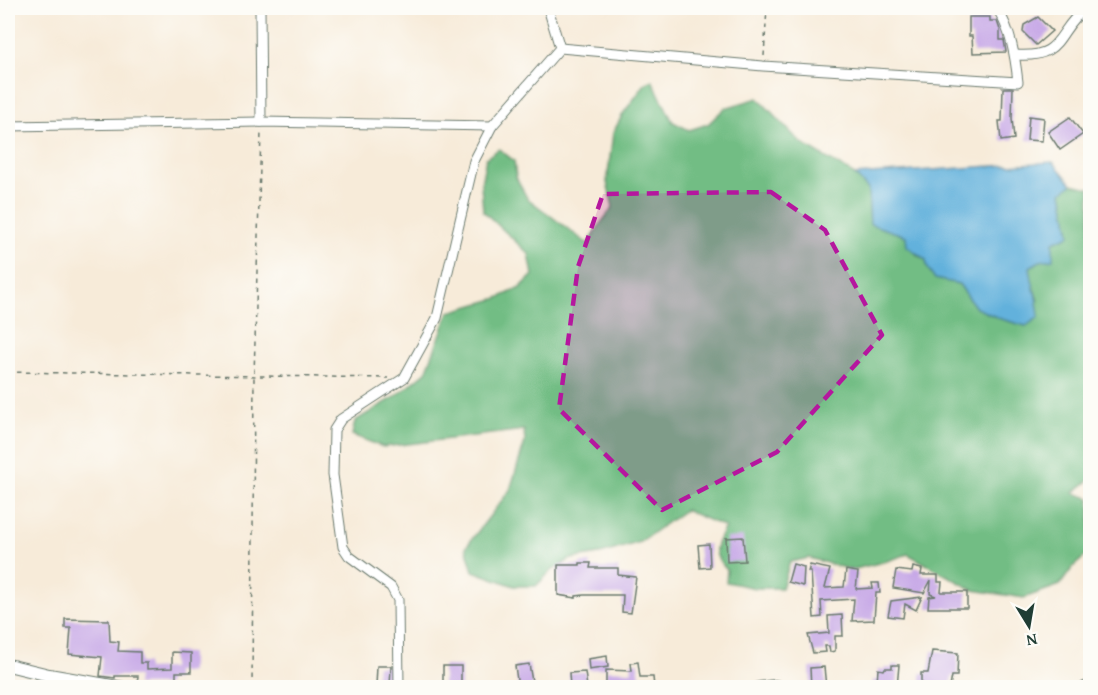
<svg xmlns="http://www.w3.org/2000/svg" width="1098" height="695" font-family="'Gentium Book Plus',serif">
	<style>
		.forest { fill: #72bd84; stroke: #487d5c; stroke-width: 1.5 }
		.water { fill: #62b1dc; stroke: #407788; stroke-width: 1.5 }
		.building { fill: #c5a5e6 }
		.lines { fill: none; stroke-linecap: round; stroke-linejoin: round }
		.minor-casing { stroke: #6b7a6e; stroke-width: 11 }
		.secondary-casing { stroke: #6b7a6e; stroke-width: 14 }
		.path { stroke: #6b7a6e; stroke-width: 1.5; stroke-dasharray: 4.5 4.5; stroke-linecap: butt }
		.minor { stroke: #fff; stroke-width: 9 }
		.secondary { stroke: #fff; stroke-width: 12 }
		.marked { fill: #b5179e; fill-opacity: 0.2; stroke: #b5179e; stroke-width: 4.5; stroke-dasharray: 12 8; stroke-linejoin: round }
	</style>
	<rect width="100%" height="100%" fill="#fdfcf7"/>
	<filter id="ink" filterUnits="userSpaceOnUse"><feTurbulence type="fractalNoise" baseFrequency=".0167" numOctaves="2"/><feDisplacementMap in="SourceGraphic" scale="12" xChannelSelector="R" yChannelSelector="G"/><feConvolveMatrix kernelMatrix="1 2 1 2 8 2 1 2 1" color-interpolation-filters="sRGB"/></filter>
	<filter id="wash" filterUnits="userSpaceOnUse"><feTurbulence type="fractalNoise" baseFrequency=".008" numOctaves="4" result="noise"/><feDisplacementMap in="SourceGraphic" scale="24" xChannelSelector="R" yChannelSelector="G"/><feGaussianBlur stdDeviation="1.35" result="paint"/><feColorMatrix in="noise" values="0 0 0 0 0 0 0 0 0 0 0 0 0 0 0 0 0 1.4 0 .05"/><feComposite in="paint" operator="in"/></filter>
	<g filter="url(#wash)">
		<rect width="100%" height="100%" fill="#f7ebd9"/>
		<!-- forest -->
		<path class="forest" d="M652,80L673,122L689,130L708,124L725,108L758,98L801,143L855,175L868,189L870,224L906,236L917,255L926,260L935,278L959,284L976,308L1001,319L1026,326L1038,301L1031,279L1030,267L1040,261L1053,242L1070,235L1062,192L1072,184L1090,188V480L1073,493L1090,498V552L1073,567L1060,585L1024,598L973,590L908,554L887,561L851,570L809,558L790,562L782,588H755L726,582L727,570C710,553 715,546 725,527L685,510L640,542L604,553L571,559L551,571L536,586H514L473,571L466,547L510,490L525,442L524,430L383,447L352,435L355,421L395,397L426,372L449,312L498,298L520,288L533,275L529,254L483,211L481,184L486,158L499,149L514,161L516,177L527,198L588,244L601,223L613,207L607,182L613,133L623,114L645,84Z"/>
		<!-- water -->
		<path class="water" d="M1053,162L1072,184L1062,192L1070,235L1053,242V259L1040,261L1030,267C1032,284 1038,300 1039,317L1026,326L1001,319L976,308L959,284L935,279L927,267L926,260L907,246L906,236L870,224L868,189L855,175Z"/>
		<g id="blocks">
			<!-- building -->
			<g class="building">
				<polygon points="969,17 990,17 990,21 997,21 1000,30 1000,40 1004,40 1006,52 973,53 972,36 969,36"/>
				<polygon points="1038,17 1052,31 1036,45 1023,32 1024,25"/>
				<polygon points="1003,88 1013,88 1012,118 1014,139 1001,141 999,121 1002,121"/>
				<polygon points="1029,116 1044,118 1042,141 1027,140"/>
				<polygon points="1070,117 1083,134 1060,150 1048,132"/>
				<polygon points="743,537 745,561 727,562 726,538"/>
				<polygon points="709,544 710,567 700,568 698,545"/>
				<polygon points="580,563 591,563 590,568 618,568 618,575 636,577 631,613 622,612 623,595 584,595 576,596 576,598 558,595 558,565 580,565"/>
				<polygon points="793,564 804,567 803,586 788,582"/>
				<polygon points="810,565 830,569 825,588 844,587 846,570 858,572 856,589 873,588 872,583 879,583 880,593 876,593 874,620 852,621 854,599 821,601 822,617 814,618 811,572 808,572"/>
				<polygon points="913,567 922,569 921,575 938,575 938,582 942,582 941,592 967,592 967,608 928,608 929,597 936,596 930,594 931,580 924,593 893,588 896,570 912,572"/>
				<polygon points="922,597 916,610 905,604 903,618 888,616 891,601"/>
				<polygon points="842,615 843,636 835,636 835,651 830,652 829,646 825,646 826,652 813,653 808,635 829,633 828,616"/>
				<polygon points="65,619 109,620 110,641 119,642 118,651 140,652 140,663 147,663 147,669 172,668 172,652 191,653 191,672 176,672 176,680 168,680 168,685 137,685 138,676 115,676 115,678 100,676 102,657 69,654 71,628 65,628"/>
				<polygon points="932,651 958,653 957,676 952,676 950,687 921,687 921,673 928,673"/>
				<polygon points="607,656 608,667 589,670 588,659"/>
				<polygon points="638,662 640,677 653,677 654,687 606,687 606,670 632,671 631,663"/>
				<polygon points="529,664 533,687 518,687 515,666"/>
				<polygon points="892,665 899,665 897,687 872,687 873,680 877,681 878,669 884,670 885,668 892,668"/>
				<polygon points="377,666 391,666 390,687 376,686"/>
				<rect x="443" y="666" width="18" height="21"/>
				<polygon points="824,667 826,687 811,687 810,668"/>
				<polygon points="585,672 587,687 570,687 569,673"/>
			</g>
		</g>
	</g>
	<g filter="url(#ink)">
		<use href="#blocks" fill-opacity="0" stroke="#6b7a6e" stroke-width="1.5"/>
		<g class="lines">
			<!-- minor casing -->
			<g class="minor-casing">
				<g id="minor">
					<polyline points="260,8 261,122"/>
					<polyline points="548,8 560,48"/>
					<path d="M560,48L763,66L1018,82C1015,55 1011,31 997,8"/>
					<path d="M1015,55C1065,59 1055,31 1086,8"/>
					<polyline points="8,126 261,122 492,126"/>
					<polyline points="399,688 398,600 391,587 349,556 343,547 333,475 334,430 341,419 404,378 437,318 474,161 492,126 560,48"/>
				</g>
			</g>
			<!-- secondary casing -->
			<g class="secondary-casing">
				<g id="secondary">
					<polyline points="8,665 49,675 123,688"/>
					<polyline points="759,688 775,686 784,688"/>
					<polyline points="1085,688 1090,686"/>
				</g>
			</g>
			<!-- path -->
			<g class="path">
				<polyline points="764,56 767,8"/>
				<polyline points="8,372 388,378"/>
				<polyline points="252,688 254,376 261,132"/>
			</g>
			<!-- minor -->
			<use href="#minor" class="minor"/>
			<!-- secondary -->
			<use href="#secondary" class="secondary"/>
		</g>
	</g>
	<!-- marked area -->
	<path class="marked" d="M771,192L825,230L882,335L777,452L662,510L559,409L578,267L603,194Z"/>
	<!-- margin -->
	<rect width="1098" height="695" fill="none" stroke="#fdfcf7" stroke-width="30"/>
	<!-- north arrow -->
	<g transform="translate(1029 626) rotate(169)" stroke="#fdfcf7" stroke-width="4.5" paint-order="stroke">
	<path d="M0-4.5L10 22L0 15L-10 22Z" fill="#1f3d34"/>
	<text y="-9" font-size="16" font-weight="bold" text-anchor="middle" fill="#1f3d34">N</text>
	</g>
</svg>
